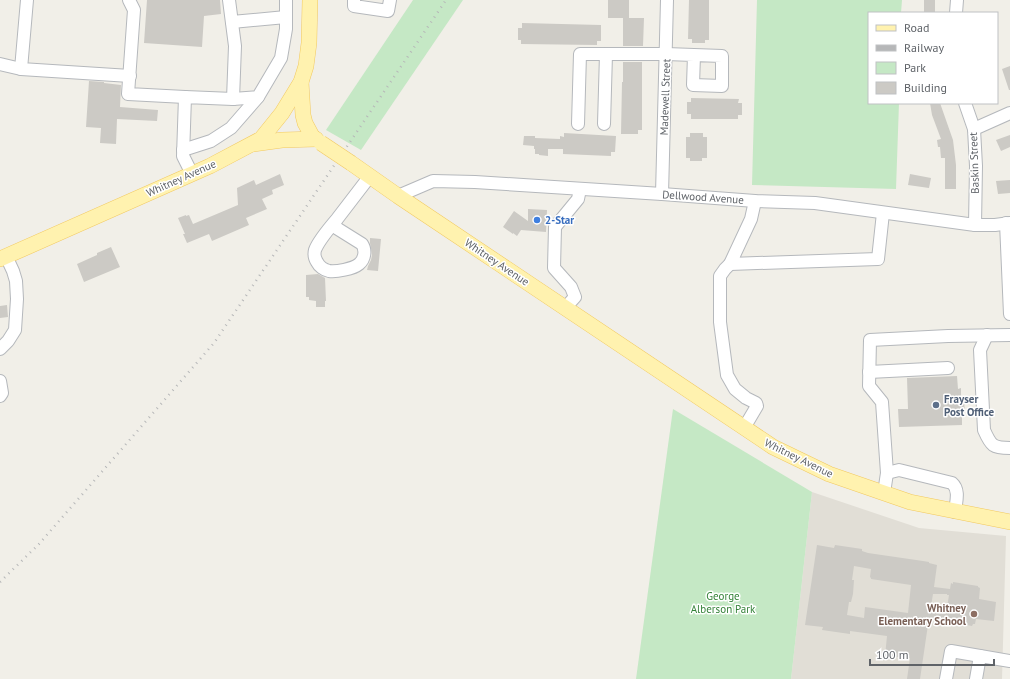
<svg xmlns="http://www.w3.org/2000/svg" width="1010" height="679" font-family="'PT Sans',sans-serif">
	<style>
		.education { fill: #e1ded6 }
		.green { fill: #c5e8c5 }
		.building { fill: #cccac5; fill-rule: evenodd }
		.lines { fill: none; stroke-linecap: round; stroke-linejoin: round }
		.minor-casing { stroke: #b5b8bc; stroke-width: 14 }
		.major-casing { stroke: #f2c960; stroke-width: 16 }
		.minor { stroke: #fff; stroke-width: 12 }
		.major { stroke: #fff2af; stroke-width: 15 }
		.rail { stroke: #b6b7b8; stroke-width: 2.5; stroke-dasharray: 1 5; stroke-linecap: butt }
		.major-bridge-casing { stroke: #f2c960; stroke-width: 16; stroke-linecap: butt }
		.major-bridge { stroke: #fff2af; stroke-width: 15 }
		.shop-dot { fill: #3f7fe0; stroke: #fff; stroke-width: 1.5 }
		.service-dot { fill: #5c6f8a; stroke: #fff; stroke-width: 1.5 }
		.education-dot { fill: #8d6e63; stroke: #fff; stroke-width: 1.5 }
		.labels { text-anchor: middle; stroke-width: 3; stroke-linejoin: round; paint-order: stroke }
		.street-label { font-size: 11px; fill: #5f6368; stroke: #fff }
		.shop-label { font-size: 11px; font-weight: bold; fill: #366cbe; stroke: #fff; text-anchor: start }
		.service-label { font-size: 11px; font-weight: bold; fill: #4e5e75; stroke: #fff; text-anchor: start }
		.park-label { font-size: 11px; fill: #348238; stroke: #fff }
		.education-label { font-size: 11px; font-weight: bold; fill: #785e54; stroke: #fff; text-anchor: end }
	</style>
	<rect width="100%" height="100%" fill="#f1efe8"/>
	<!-- education -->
	<polygon class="education" points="812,492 919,528 1006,536 1002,679 791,679"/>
	<!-- green -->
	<g class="green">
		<polygon points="413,0 463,0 361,150 326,130"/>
		<polygon points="757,0 902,0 901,13 869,13 869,103 899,103 896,189 752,185"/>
		<polygon points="673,409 812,492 791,679 636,679"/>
	</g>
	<!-- building -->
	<g class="building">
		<polygon points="147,0 220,0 221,14 204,16 202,47 144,43"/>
		<polygon points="608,0 629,0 629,18 644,18 643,46 623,46 623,18 608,18"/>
		<polygon points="689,0 709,0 709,40 705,40 705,43 692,43 692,39 688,39"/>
		<rect x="924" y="0" width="11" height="13"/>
		<polygon points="522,23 601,25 601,41 597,41 597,45 521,44 521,40 518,40 518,28 522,28"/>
		<polygon points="623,62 642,62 642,130 638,130 638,134 621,134 622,82 623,82"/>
		<polygon points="1010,66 1010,90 1009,90 1002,69"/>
		<polygon points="89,81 104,82 104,83 121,85 120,107 158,110 157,121 117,119 116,144 100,143 101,128 86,127"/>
		<polygon points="691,98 739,99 738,103 742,103 742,115 738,115 738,119 691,119 691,114 687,114 687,102 691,102"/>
		<polygon points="930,103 940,103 953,140 956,165 956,189 945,189 945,158 941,158 940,147 938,147 937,140 941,139 932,115"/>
		<polygon points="564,133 616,136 615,152 611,152 611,156 563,154 563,149 548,149 548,156 539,155 539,154 535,154 535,149 534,149 534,146 523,145 524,136 535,136 535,138 560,139 560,136 564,137"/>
		<polygon points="690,133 703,133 703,137 707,137 707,158 702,158 702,161 690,161 690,158 686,158 686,137 690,137"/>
		<polygon points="1010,135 1010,147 1001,151 996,140"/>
		<polygon points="280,174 284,185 272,190 273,194 262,199 267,209 246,218 249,225 212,241 209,234 187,243 183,234 185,234 178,218 186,215 186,216 189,215 193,224 238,205 237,188 254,180 256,185"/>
		<polygon points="910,174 931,178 929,188 908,185"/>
		<polygon points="1010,180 1010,193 998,194 996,181"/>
		<polygon points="528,209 547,210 546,232 521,230 517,236 513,233 513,234 503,227 514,211 528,221"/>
		<polygon points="370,238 381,239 378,271 367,270 368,266 371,260 372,255 371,248 370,243"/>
		<polygon points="111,247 120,267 84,282 77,264 97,255 97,253"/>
		<polygon points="318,274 325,278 326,301 325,301 325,307 316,307 316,301 309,300 309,297 306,297 306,275"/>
		<polygon points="7,305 8,317 0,318 0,306"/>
		<polygon points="957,376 958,389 961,388 961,400 964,400 965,413 962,413 962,425 899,427 898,409 908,409 907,378"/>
		<path d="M817,545L834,548L835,545L862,549V551L868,553L923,561L929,562V563L937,565L934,587L950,589L951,583L953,584V582L978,586V587L980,588L979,599L996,602L994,621L976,619L975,624H973L972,626L929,618L920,679H907L910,658L885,656L887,636L850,631V634L822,630L823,627L805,625ZM854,566L871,569L870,577L871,578V579L911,585L908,613L865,607L864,618L847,615L849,602H851L853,594L854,580H852ZM933,594H947V595H949L946,614L930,612Z"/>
	</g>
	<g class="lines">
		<!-- minor casing -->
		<g class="minor-casing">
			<g id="minor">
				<polyline points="27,0 21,69 130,76"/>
				<polyline points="129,0 134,10 128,94 185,97"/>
				<polyline points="354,0 354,6 388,11 390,0"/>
				<polyline points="956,13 957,0"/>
				<polyline points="232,22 286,17"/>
				<polyline points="0,64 21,69"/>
				<polyline points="233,99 258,97 281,58 286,29 286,0"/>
				<polyline points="965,103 974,129 976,166 975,225"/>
				<polyline points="578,124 580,54 666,54 722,56 722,86 693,85 694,55"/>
				<polyline points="604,124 606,54"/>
				<polyline points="974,129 1010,113"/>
				<polyline points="183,150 211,141 231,128 258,97"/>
				<polyline points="192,174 183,156 185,97 233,99 235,46 229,0"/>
				<polyline points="662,194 667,0"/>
				<polyline points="398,196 433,181 475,182 662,194 755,201 815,203 975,225 995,225 1010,223"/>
				<polyline points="755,201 751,219 730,264 878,259 883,213"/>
				<polyline points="1006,223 1010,314"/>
				<path d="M333,224L338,229L362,244C366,250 365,259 359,264C353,269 336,272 329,271C324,270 319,266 317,262C315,259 314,254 315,250C318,242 331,226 337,219L370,176"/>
				<polyline points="730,264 725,269 720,276 720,322 727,375 735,389 746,398 756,403 757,406 744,428"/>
				<polyline points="565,308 575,297 571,287 554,268 555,227 578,199 580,189"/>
				<path d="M987,335L980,350L984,430C991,446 993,448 1010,448"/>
				<polyline points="0,349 8,341 15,330 17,299 16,281 13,271 6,256"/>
				<polyline points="869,372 948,368"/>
				<polyline points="0,381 2,393 0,396"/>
				<path d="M887,473L899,470L952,483C960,490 956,502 955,512"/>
				<polyline points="884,493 887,473 882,402 869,386 870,340 948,336 1010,335"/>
				<polyline points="946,679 951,651 1010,661"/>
				<polyline points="976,679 980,656"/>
			</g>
		</g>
		<!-- major casing -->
		<g class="major-casing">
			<g id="major">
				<polyline points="301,82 303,115 305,123 312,136"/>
				<polyline points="253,144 282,140 316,139"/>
				<polyline points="351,163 398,196 773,447 829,474 910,502 1010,522"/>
				<polyline points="0,259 210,166 261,139 282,113 301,82 306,66 309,43 310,0"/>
			</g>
		</g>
		<!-- minor -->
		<use href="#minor" class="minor"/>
		<!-- major -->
		<use href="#major" class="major"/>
		<!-- rail -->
		<polyline class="rail" points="0,582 39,544 214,343 446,0"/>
		<!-- major-bridge casing -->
		<g class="major-bridge-casing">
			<polyline id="major-bridge" points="321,143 351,163"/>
		</g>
		<!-- major-bridge -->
		<use href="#major-bridge" class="major-bridge"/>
	</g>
	<!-- markers -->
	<circle class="shop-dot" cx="537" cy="220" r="4"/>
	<circle class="service-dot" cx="936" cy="405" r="4"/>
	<circle class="education-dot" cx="974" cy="614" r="4"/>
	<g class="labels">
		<!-- street labels -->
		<g class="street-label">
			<text transform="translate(665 97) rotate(-88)" y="4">Madewell Street</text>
			<text transform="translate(974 163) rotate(-92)" y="4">Baskin Street</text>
			<text transform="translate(181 178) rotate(-24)" y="4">Whitney Avenue</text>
			<text transform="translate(703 197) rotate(4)" y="4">Dellwood Avenue</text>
			<text transform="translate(497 262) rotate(34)" y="4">Whitney Avenue</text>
			<text transform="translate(799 458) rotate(26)" y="4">Whitney Avenue</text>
		</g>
		<!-- shop labels -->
		<g class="shop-label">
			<text x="545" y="224">2-Star</text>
		</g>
		<!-- service labels -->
		<g class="service-label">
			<text x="944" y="403">Frayser<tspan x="944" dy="13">Post Office</tspan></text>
		</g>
		<!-- park labels -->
		<g class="park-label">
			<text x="723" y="600">George<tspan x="723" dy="13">Alberson Park</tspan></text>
		</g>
		<!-- education labels -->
		<g class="education-label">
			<text x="966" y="612">Whitney<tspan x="966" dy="13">Elementary School</tspan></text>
		</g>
	</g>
	<!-- legend -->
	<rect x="868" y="12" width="130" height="92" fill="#ffffff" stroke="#bfc1c3"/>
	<rect x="876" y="25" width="20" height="6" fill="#fff2af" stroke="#bfc1c3"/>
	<text x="904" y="32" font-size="12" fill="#5f6368">Road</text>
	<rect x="876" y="45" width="20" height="6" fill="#b6b7b8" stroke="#bfc1c3"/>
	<text x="904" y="52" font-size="12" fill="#5f6368">Railway</text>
	<rect x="876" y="62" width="20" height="12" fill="#c5e8c5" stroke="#bfc1c3"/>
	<text x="904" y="72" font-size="12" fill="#5f6368">Park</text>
	<rect x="876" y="82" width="20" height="12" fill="#cccac5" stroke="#bfc1c3"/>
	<text x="904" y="92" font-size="12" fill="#5f6368">Building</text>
	<!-- scale -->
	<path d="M870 659v6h124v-6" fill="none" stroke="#5f6368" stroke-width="2"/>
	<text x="876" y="659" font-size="12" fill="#5f6368" stroke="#ffffff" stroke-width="3" paint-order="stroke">100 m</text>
</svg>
